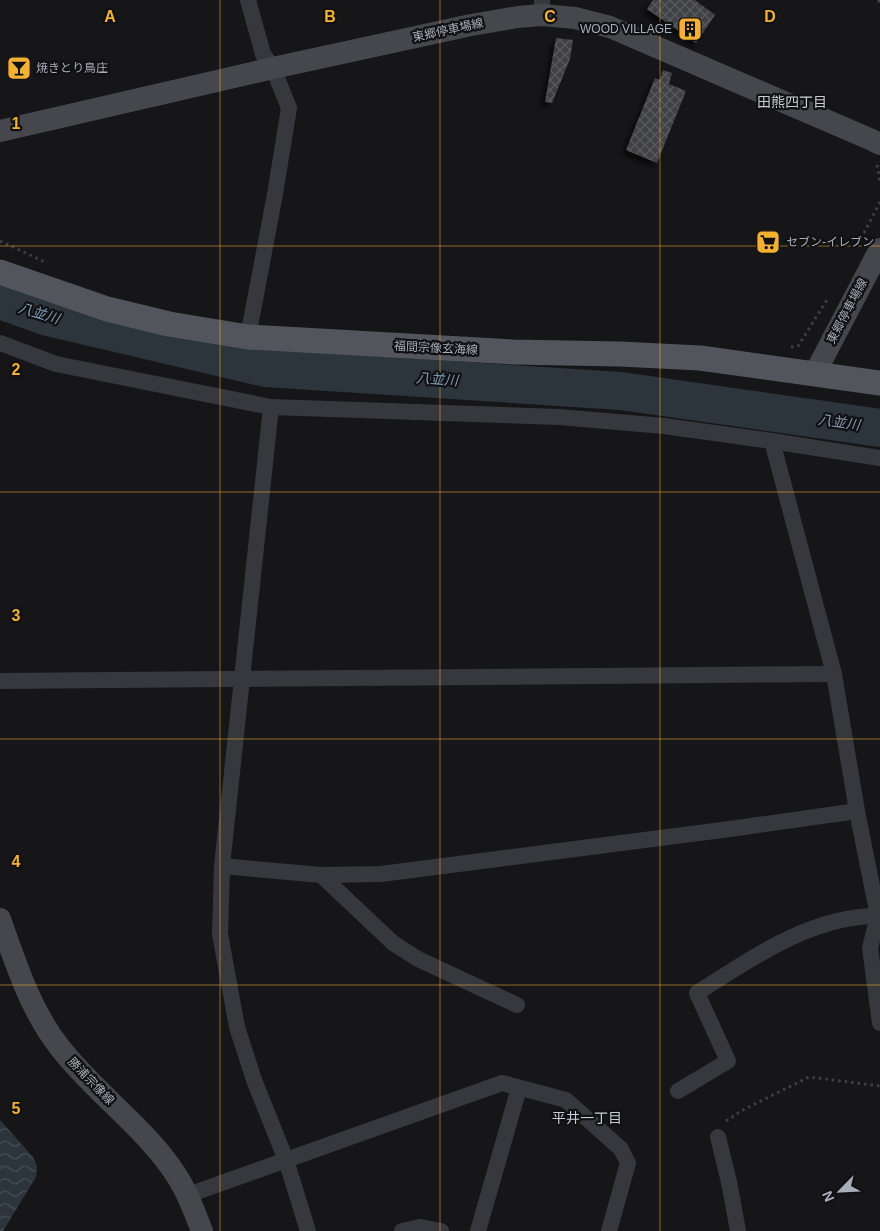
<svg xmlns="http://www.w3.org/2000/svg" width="880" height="1231" font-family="Helvetica,'Noto Sans JP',sans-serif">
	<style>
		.water { fill: url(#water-waves) }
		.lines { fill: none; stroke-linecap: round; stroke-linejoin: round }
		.river { stroke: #2c353c; stroke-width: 38 }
		.building { fill: url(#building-cross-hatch); filter: url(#shadow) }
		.path { stroke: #3d3f44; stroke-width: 3; stroke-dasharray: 2.5 4; stroke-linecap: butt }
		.street { stroke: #37383d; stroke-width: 16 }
		.secondary { stroke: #45474d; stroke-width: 22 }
		.primary { stroke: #53555c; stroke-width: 25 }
		.rail { stroke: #4a4c52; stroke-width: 4; stroke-dasharray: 6 5; stroke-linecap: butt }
		.grid { fill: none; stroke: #f2b134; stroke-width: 1; stroke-opacity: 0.55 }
		.labels { text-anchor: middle; stroke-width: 4.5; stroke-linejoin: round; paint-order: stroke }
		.poi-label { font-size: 12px; fill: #a8adb8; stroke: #111113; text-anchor: start }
		.street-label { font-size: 12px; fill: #a8adb8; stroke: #111113 }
		.neighbourhood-label { font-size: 14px; fill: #c9ccd4; stroke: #111113 }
		.water-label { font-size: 14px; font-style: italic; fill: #7f9bb3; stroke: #111113 }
		.grid-label { font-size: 16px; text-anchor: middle; font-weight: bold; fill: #f2b134; stroke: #111113; stroke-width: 4.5; stroke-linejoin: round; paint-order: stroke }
	</style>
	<defs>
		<pattern id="water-waves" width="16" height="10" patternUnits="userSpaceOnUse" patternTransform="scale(1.25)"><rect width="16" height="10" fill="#2c353c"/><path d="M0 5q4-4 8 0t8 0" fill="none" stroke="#485056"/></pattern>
		<pattern id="building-cross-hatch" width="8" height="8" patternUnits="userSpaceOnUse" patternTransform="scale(1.25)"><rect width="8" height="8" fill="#404145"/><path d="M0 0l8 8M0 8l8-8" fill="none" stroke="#595a5e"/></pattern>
		<filter id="shadow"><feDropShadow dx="-4.5" dy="4.5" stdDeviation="2.5" flood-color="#0009"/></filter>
	</defs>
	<rect width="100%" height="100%" fill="#161618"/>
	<!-- water -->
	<polygon class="water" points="0,1120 33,1157 37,1166 36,1177 3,1231 0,1231"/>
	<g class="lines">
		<!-- river -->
		<polyline class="river" points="0,300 48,317 266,368 621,391 880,428"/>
	</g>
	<!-- building -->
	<g class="building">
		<polygon points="653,0 695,0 715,15 696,43 647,9"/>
		<polygon points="556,38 573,40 570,59 552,103 545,102"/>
		<polygon points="663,70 672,73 669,84 686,91 657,163 626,150 655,78 660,80"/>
	</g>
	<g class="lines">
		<!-- path -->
		<g class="path">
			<polyline points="877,165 880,181"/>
			<polyline points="864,233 880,202"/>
			<polyline points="0,241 45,262"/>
			<polyline points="791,347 798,346 827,300"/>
			<polyline points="726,1121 741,1111 809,1077 880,1086"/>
		</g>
		<!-- street -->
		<g class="street">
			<polyline points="542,15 542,0"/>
			<polyline points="248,337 275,194 289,108 273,68 263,54 248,0"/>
			<polyline points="0,343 56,364 271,407 559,417 664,426 772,441 880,458"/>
			<polyline points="271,407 222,866 220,934 237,1027 254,1080 286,1160 308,1231"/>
			<polyline points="772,441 834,674 857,811 878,916 870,948 880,1023"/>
			<polyline points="0,681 834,674"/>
			<polyline points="222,866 321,875 381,874 730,829 857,811"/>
			<polyline points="321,875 393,943 418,959 517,1005"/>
			<path d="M678,1091L728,1061L697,993C752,958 812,915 880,916"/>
			<polyline points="718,1137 729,1182 738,1231"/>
			<polyline points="188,1195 502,1083 566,1100 621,1149 628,1163 609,1231"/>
			<polyline points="402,1231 420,1227 441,1231"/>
			<polyline points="478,1231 519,1088"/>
		</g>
		<!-- secondary -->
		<g class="secondary">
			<polyline points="0,131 273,68 471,25 518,17 542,15 575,18 610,27 872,140 880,144"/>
			<polyline points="815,373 880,249"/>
			<path d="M0,919C16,964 31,1012 61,1049C94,1091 139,1123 170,1166C185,1186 193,1208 202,1231"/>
		</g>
		<!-- primary -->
		<polyline class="primary" points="0,272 107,309 169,324 248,337 513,352 620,354 700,358 880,383"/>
		<!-- rail -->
		<polyline class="rail" points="878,0 880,1"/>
	</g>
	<!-- grid -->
	<path class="grid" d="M220,0V1231M440,0V1231M660,0V1231M0,246H880M0,492H880M0,739H880M0,985H880"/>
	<!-- icons -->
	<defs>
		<g id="building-square" transform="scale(1.25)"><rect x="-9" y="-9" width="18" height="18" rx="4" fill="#f2b134" stroke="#111113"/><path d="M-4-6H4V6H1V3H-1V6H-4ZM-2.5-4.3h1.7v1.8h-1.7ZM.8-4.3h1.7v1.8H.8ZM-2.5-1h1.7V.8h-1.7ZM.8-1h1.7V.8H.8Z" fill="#111"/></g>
		<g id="bar-square" transform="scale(1.25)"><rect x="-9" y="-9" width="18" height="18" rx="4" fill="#f2b134" stroke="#111113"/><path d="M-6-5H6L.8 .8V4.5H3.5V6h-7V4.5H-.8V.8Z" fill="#111"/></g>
		<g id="supermarket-square" transform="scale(1.25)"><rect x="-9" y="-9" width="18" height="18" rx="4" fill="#f2b134" stroke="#111113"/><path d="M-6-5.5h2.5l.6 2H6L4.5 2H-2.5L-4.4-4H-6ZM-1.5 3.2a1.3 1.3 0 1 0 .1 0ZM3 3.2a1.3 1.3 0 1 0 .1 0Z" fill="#111"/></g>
	</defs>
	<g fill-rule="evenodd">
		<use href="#building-square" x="690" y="29"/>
		<use href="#bar-square" x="19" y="68"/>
		<use href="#supermarket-square" x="768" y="242"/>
	</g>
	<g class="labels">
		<!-- poi labels -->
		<g class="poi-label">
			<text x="672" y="33" text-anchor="end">WOOD VILLAGE</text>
			<text x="36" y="72">焼きとり鳥庄</text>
			<text x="786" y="246">セブン-イレブン</text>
		</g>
		<!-- street labels -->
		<g class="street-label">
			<text transform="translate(448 30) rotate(-12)" y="4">東郷停車場線</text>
			<text transform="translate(847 311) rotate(-62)" y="4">東郷停車場線</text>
			<text transform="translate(436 348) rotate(3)" y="4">福間宗像玄海線</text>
			<text transform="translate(91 1081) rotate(46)" y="4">勝浦宗像線</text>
		</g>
		<!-- neighbourhood labels -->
		<g class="neighbourhood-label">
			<text x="792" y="107">田熊四丁目</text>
			<text x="587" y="1123">平井一丁目</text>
		</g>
		<!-- water labels -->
		<g class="water-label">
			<text transform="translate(39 313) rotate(17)" y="5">八並川</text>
			<text transform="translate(437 379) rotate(4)" y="5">八並川</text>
			<text transform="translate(839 422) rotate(8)" y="5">八並川</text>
		</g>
	</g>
	<g class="grid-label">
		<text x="110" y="22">A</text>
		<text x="330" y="22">B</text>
		<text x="550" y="22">C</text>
		<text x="770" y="22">D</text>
		<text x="16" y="129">1</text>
		<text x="16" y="375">2</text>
		<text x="16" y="621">3</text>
		<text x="16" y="867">4</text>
		<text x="16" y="1114">5</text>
	</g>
	<!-- north arrow -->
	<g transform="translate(840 1191) rotate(246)" stroke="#111113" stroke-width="4" paint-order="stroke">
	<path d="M0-4L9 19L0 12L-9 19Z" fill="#a8adb8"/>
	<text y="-8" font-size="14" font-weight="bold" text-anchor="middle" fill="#a8adb8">N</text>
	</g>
</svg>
